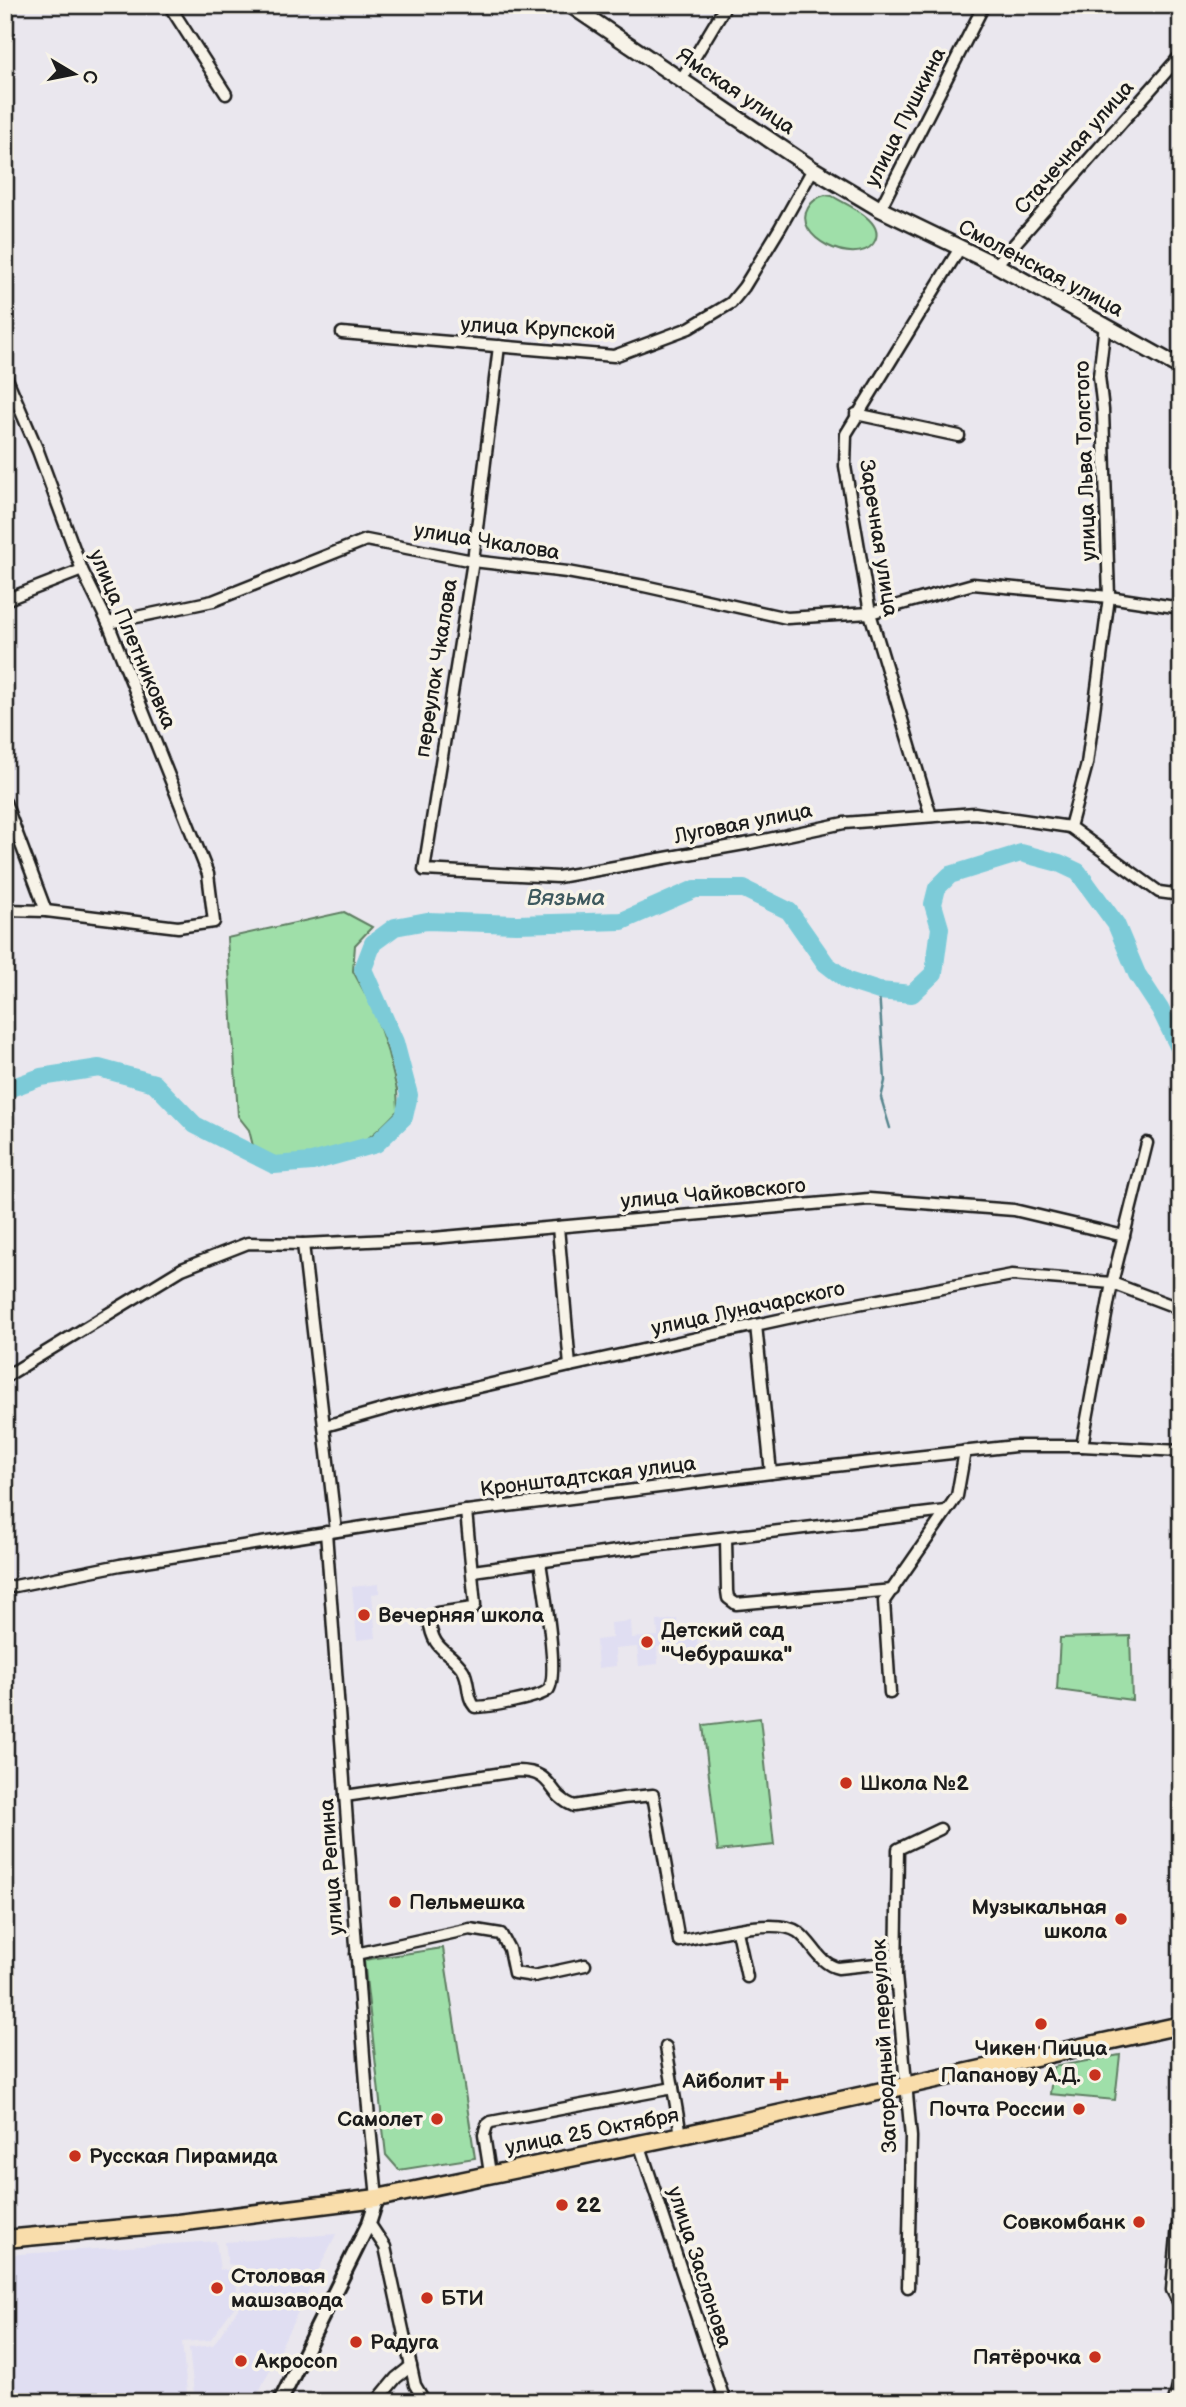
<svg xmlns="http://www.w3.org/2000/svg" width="1186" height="2407" font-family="'Balsamiq Sans',sans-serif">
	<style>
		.built { fill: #e0def2 }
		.green { fill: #9fdfa9; stroke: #5e7e62; stroke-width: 2 }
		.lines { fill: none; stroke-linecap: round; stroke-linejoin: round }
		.stream { stroke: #56858d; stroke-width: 2.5 }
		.river { stroke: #7ccbd8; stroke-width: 18 }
		.minor-casing { stroke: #1c1c1c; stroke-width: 15 }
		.tertiary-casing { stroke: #1c1c1c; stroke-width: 18 }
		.secondary-casing { stroke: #1c1c1c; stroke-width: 19 }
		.primary-casing { stroke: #1c1c1c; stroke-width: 21 }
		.minor { stroke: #f7f3e8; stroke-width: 10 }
		.tertiary { stroke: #f7f3e8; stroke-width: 12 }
		.secondary { stroke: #f7f3e8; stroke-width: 14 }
		.primary { stroke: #f9ddab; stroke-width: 16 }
		.poi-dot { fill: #c8321e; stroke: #f7f3e8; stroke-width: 2.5 }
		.labels { text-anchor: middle; stroke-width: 7; stroke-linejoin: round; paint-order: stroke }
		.street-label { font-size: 21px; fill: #1c1c1c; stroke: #f7f3e8 }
		.poi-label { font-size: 21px; font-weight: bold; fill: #1c1c1c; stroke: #f7f3e8; text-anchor: start }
		.water-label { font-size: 23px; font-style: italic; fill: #3e595e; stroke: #f7f3e8 }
	</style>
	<rect width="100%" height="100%" fill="#eae7ee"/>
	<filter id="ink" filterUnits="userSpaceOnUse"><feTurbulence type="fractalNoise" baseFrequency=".0143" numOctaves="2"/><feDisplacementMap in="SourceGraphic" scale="14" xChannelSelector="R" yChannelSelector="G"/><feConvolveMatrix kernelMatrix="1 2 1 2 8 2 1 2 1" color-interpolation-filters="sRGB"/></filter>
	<g filter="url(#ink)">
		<!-- built -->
		<g class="built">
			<polygon points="379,1584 379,1593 372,1594 376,1638 357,1640 352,1587"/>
			<polygon points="677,1619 678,1636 697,1635 699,1663 681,1664 679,1645 657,1647 658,1664 639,1666 637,1647 615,1649 616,1666 598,1668 596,1640 612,1638 611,1623 631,1621 632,1638 658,1636 657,1621"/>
			<polygon points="336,2234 254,2402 195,2402 189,2348 213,2345 242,2303 240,2266 228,2264 225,2242"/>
			<polygon points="216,2241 220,2270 235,2270 238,2302 210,2340 182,2342 188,2402 5,2402 5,2255"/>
		</g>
		<!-- green -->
		<g class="green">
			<path d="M825,195L832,196C847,205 889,222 873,244C855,267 791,237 808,208C812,201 817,197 825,195Z"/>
			<path d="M344,912L372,927L355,945L353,971L374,1010L388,1053L397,1090L398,1110C387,1122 374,1135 361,1143C340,1155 292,1163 269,1157C264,1156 259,1152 254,1150L249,1130L238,1116L227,938Z"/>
			<polygon points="1130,1636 1132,1700 1057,1690 1060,1638"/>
			<polygon points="760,1718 774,1845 718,1851 703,1725"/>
			<polygon points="443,1948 475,2158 399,2170 386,2155 364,1960"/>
			<polygon points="1120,2055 1115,2100 1050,2094 1053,2067"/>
		</g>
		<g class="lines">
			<!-- stream -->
			<polyline class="stream" points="879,991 885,1081 881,1098 890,1128"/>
			<!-- river -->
			<polyline class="river" points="5,1090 41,1077 99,1068 154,1083 195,1125 274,1165 312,1162 376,1144 404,1117 409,1095 395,1042 363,969 373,943 395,927 427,921 517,924 622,921 695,889 744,889 789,911 826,964 848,981 879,991 912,994 934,973 940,928 933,904 937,888 950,875 1021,853 1059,863 1078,872 1116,924 1137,974 1160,1009 1181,1052"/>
			<!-- minor casing -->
			<g class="minor-casing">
				<g id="minor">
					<polyline points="169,5 226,94"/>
					<polyline points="681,80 726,5"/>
					<polyline points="880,209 984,5"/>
					<polyline points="996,265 1181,55"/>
					<polyline points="1105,324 1099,376 1103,410 1109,597 1087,764 1070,827 1159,892 1181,895"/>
					<polyline points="342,333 614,356 689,328 731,303 744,287 780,228 813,169"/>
					<polyline points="499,346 473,561 424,870 558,877 750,843 844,823 975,813 1070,827"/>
					<polyline points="5,374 38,451 82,570 108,623 208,874 214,922 178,927 46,911 5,910"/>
					<polyline points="856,414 959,436"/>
					<polyline points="5,600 82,570"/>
					<polyline points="108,623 213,601 366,540 473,561 567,572 644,586 787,618 870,613 973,584 1109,597 1181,608"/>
					<polyline points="5,802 46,911"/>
					<polyline points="931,816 870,613 845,466 846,434 960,248"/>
					<polyline points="558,1227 570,1366"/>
					<polyline points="303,1244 336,1531"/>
					<polyline points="756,1325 771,1473"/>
					<polyline points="5,1377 182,1269 248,1243 303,1244 433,1238 869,1199 1014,1210 1124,1236"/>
					<polyline points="325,1426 396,1406 570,1366 815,1312 1012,1275 1112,1283 1181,1309"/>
					<polyline points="1082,1446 1112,1283 1147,1143"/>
					<path d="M466,1511L475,1605L473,1608L437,1613L429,1619C433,1653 448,1648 463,1670C470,1681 466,1697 475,1707C488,1707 540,1698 548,1690C560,1677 543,1583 540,1562"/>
					<polyline points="326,1532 367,2097 377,2198"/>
					<polyline points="726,1538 727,1591 728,1598 736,1604 893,1590"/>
					<polyline points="473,1571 653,1546 946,1511"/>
					<polyline points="5,1588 120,1565 459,1512 771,1473 1015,1446 1082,1446 1181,1451"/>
					<polyline points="890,1693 884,1601 957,1496 965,1451"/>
					<path d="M345,1796L517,1771C556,1771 546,1795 574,1806L623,1798L653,1795L679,1941C706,1936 776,1916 798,1932C814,1944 818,1963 838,1968L896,1962"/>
					<polyline points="737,1931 747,1977"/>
					<polyline points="356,1954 470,1929 501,1934 509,1949 514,1973 534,1976 585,1965"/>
					<polyline points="666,2047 681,2135"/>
					<polyline points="639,2143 725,2402"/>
					<polyline points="490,2173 484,2135 487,2125 491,2122 673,2088"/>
					<polyline points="1181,2193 1172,2290 1181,2307"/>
					<polyline points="369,2223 385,2247 415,2385 425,2402"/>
					<polyline points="908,2287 911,2137 896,1975 898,1849 940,1829"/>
					<polyline points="376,2402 396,2378 411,2366"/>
					<polyline points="1174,2402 1181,2376"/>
				</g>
			</g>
			<!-- tertiary casing -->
			<g class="tertiary-casing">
				<polyline id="tertiary" points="280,2402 369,2223 377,2198"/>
			</g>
			<!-- secondary casing -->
			<g class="secondary-casing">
				<polyline id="secondary" points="570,5 813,169 880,209 996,265 1181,368"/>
			</g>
			<!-- primary casing -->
			<g class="primary-casing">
				<polyline id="primary" points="5,2239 178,2223 377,2198 687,2134 1181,2025"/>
			</g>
			<!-- minor -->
			<use href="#minor" class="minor"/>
			<!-- tertiary -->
			<use href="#tertiary" class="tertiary"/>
			<!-- secondary -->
			<use href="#secondary" class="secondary"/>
			<!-- primary -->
			<use href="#primary" class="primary"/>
		</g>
	</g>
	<!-- markers -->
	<g class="poi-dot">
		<circle cx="364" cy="1615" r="7"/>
		<circle cx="647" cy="1642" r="7"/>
		<circle cx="846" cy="1783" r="7"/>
		<circle cx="395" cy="1902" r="7"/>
		<circle cx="1121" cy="1919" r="7"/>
		<circle cx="1041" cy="2024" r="7"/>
		<circle cx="1095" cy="2075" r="7"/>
		<path d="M775.5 2070.5h7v7h7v7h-7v7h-7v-7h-7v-7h7z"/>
		<circle cx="1079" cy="2109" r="7"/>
		<circle cx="437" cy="2119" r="7"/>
		<circle cx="75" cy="2156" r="7"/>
		<circle cx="562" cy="2205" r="7"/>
		<circle cx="1139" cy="2222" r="7"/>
		<circle cx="217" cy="2288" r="7"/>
		<circle cx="427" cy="2298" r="7"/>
		<circle cx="356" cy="2342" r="7"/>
		<circle cx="1095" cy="2357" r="7"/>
		<circle cx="241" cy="2361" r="7"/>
	</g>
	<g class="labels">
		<!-- street labels -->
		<g class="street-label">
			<text transform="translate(736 91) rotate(34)" y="7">Ямская улица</text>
			<text transform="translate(905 117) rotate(-63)" y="7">улица Пушкина</text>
			<text transform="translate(1074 147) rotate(-49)" y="7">Стачечная улица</text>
			<text transform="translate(1041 268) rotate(28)" y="7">Смоленская улица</text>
			<text transform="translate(538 328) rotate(3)" y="7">улица Крупской</text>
			<text transform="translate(1085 461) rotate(-92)" y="7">улица Льва Толстого</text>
			<text transform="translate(879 538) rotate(81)" y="7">Заречная улица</text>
			<text transform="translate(487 541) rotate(9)" y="7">улица Чкалова</text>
			<text transform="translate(133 639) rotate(67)" y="7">улица Плетниковка</text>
			<text transform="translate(436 668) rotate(-81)" y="7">переулок Чкалова</text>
			<text transform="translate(743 823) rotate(-11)" y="7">Луговая улица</text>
			<text transform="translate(713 1193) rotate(-5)" y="7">улица Чайковского</text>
			<text transform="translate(748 1308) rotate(-12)" y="7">улица Луначарского</text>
			<text transform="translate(588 1476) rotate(-7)" y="7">Кронштадтская улица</text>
			<text transform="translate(331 1867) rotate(-94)" y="7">улица Репина</text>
			<text transform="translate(884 2046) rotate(-93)" y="7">Загородный переулок</text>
			<text transform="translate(592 2131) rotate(-11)" y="7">улица 25 Октября</text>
			<text transform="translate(700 2267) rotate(72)" y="7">улица Заслонова</text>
		</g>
		<!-- poi labels -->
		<g class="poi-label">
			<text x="378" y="1622">Вечерняя школа</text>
			<text x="661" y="1637">Детский сад<tspan x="661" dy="24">"Чебурашка"</tspan></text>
			<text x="860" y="1790">Школа №2</text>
			<text x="409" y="1909">Пельмешка</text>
			<text x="1107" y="1914" text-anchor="end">Музыкальная<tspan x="1107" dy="24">школа</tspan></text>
			<text x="1041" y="2055" text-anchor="middle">Чикен Пицца</text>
			<text x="1081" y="2082" text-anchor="end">Папанову А.Д.</text>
			<text x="765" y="2088" text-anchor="end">Айболит</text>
			<text x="1065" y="2116" text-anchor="end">Почта России</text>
			<text x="423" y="2126" text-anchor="end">Самолет</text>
			<text x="89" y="2163">Русская Пирамида</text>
			<text x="576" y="2212">22</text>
			<text x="1125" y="2229" text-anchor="end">Совкомбанк</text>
			<text x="231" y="2283">Столовая<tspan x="231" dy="24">машзавода</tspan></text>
			<text x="441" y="2305">БТИ</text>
			<text x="370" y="2349">Радуга</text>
			<text x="1081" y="2364" text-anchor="end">Пятёрочка</text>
			<text x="255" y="2368">Акросоп</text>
		</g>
		<!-- water labels -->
		<g class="water-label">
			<text x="566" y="905">Вязьма</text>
		</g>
	</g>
	<!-- margin -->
	<rect width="1186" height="2407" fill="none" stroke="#f7f3e8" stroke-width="28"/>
	<rect x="14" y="14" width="1158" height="2379" fill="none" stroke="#1c1c1c" stroke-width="2.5" filter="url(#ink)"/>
	<!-- north arrow -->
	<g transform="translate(74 74) rotate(100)" stroke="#f7f3e8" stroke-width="5" paint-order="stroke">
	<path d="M0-5L12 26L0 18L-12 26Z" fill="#1c1c1c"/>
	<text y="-10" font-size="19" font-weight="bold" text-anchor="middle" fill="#1c1c1c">С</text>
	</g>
</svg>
